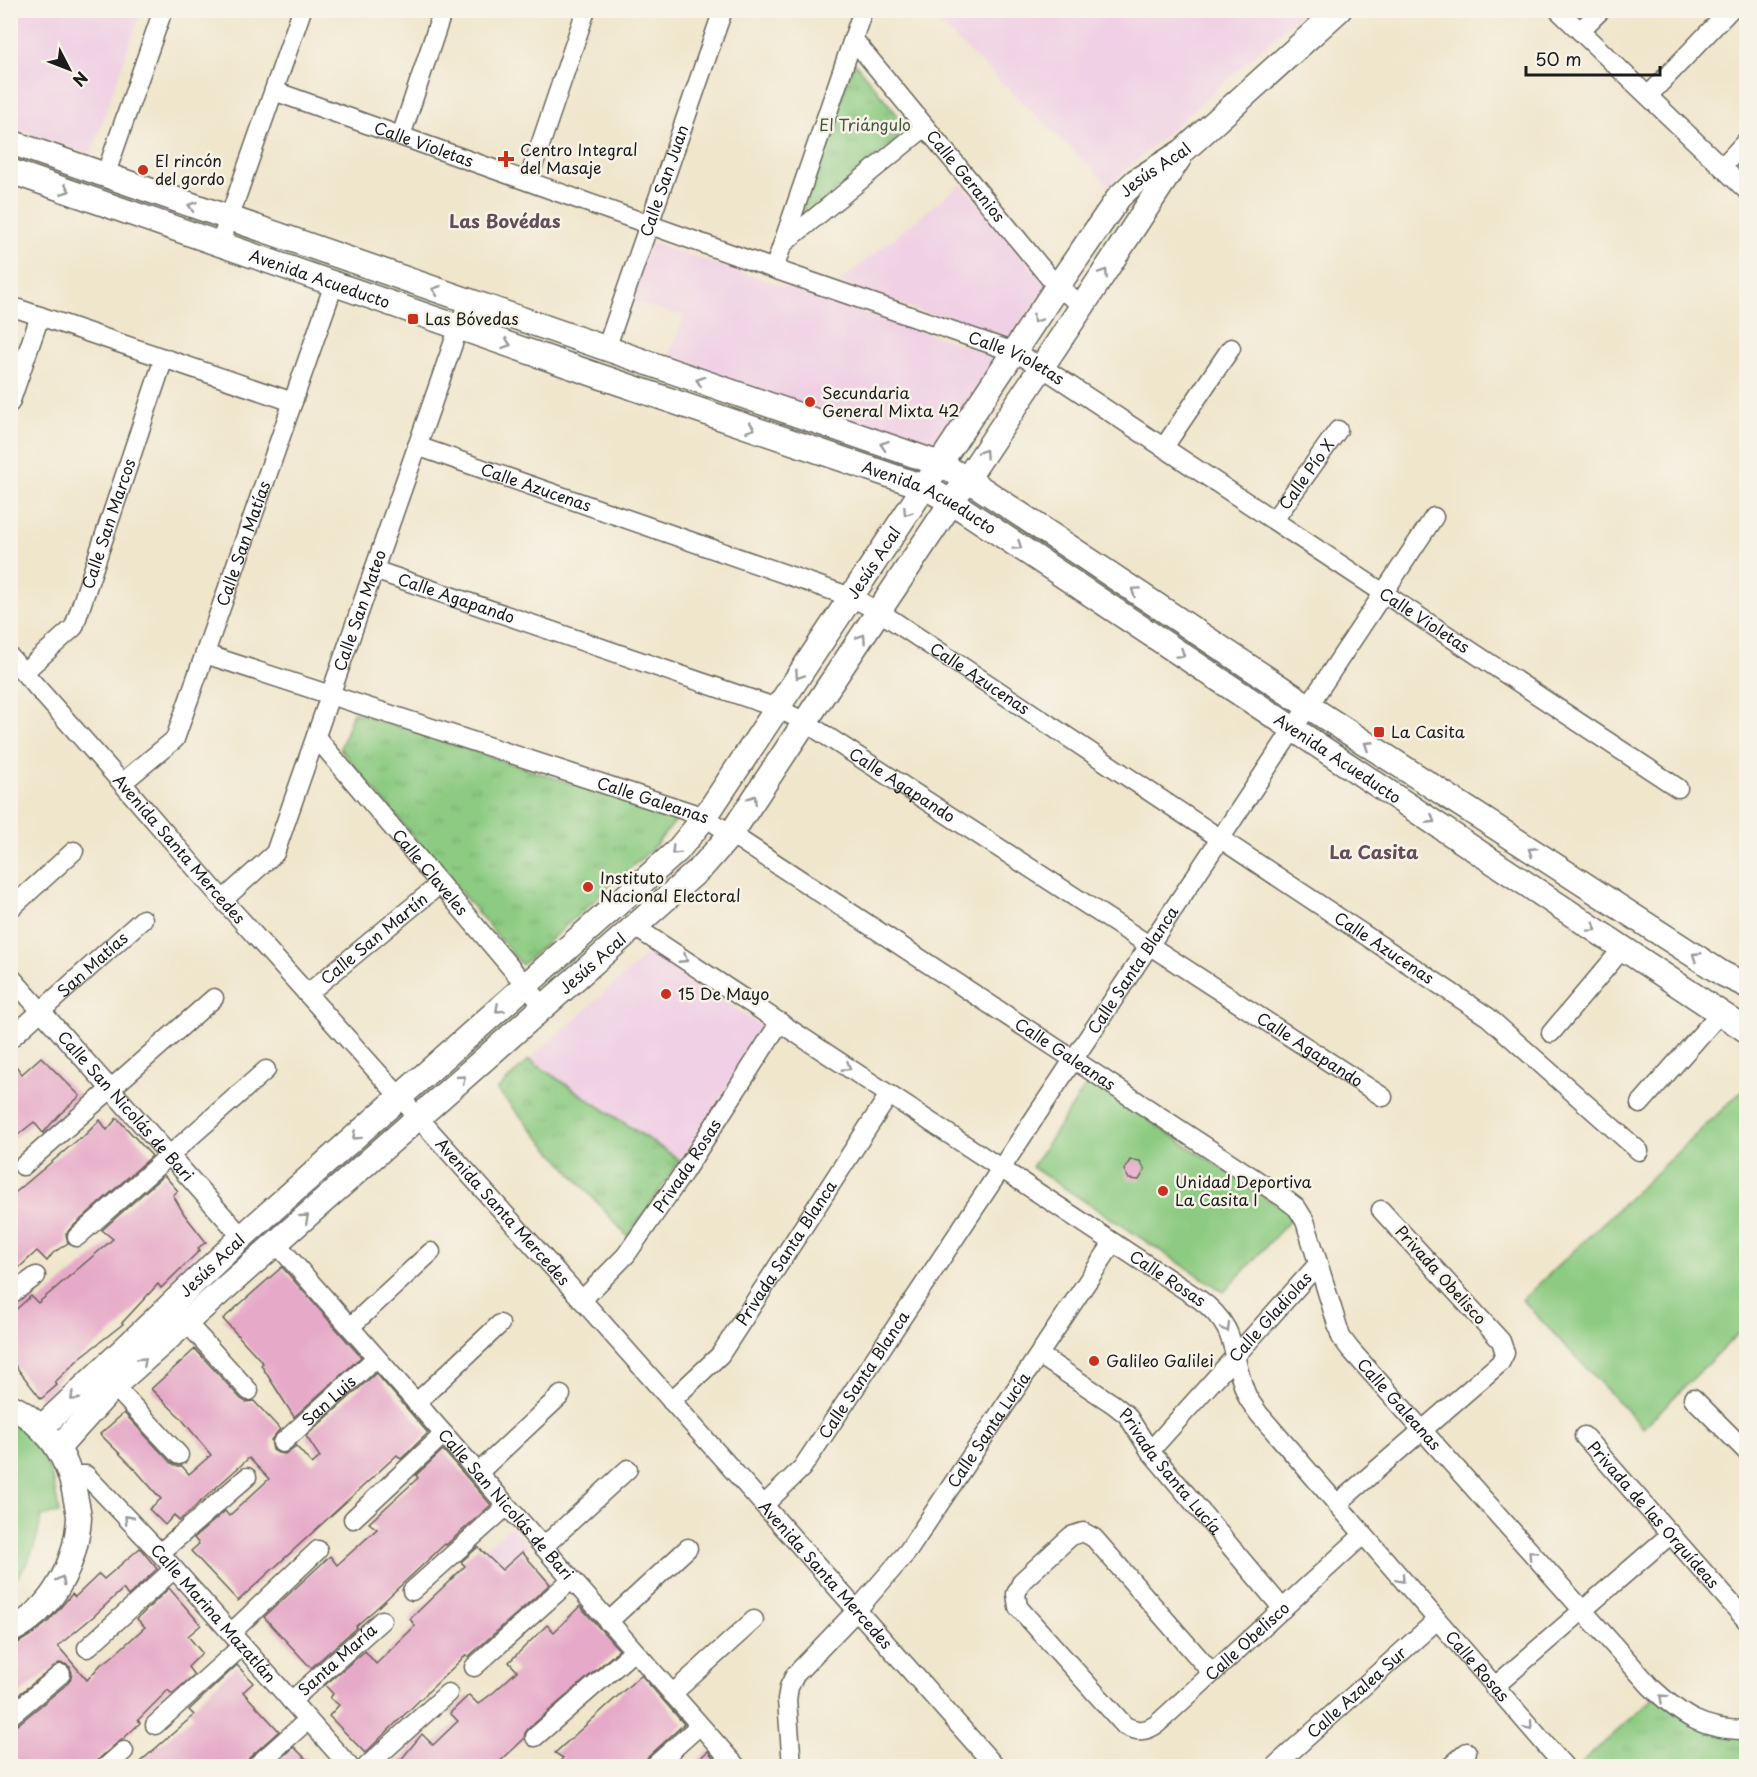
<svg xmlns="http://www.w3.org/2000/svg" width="1757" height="1777" font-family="'Playpen Sans',sans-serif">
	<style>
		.built { fill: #f0d0e4 }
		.grass { fill: #8ccb81; stroke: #54744e; stroke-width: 1.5 }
		.park { fill: url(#park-tufts); stroke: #54744e; stroke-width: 1.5 }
		.building { fill: #e6aac8 }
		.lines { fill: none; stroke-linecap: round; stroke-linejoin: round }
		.minor-casing { stroke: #66635a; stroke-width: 21 }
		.tertiary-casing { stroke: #66635a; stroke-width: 27 }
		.minor { stroke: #fff; stroke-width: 18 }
		.tertiary { stroke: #fff; stroke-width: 24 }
		.oneway { stroke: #999 }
		.poi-dot { fill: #c8321e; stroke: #f7f3e8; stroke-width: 2 }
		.labels { text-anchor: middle; stroke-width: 5; stroke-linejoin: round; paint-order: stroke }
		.park-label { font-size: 16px; fill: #43593f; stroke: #f7f3e8 }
		.street-label { font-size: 16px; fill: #1c1c1c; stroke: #f7f3e8 }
		.poi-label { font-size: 16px; fill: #1c1c1c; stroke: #f7f3e8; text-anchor: start }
		.neighbourhood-label { font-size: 18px; font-weight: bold; fill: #634e58; stroke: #f7f3e8 }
	</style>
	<defs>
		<pattern id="park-tufts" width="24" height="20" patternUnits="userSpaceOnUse" patternTransform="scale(1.5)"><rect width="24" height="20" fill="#8ccb81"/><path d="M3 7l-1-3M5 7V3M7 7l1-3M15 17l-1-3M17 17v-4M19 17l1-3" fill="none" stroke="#78ae6f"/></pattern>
	</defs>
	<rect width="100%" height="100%" fill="#f7f3e8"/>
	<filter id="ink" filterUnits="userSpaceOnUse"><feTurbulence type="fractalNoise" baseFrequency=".0167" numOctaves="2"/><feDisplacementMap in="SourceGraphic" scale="12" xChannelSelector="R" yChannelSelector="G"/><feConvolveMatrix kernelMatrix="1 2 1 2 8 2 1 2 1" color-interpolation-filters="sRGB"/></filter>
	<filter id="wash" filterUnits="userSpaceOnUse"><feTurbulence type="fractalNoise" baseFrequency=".008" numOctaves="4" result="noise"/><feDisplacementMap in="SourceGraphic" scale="24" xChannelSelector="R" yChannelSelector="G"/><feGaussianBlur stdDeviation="1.35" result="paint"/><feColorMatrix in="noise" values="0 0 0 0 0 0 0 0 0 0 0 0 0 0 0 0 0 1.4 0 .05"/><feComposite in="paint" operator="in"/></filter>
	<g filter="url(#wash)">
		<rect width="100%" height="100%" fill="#f0e6cc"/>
		<!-- built -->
		<g class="built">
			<polygon points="13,10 141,11 91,155 11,128 10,12"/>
			<polygon points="926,11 1304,11 1109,185"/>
			<polygon points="962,183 1046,285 1008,342 838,283"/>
			<polygon points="650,242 1002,358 934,453 667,362 684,316 628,301"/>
			<polygon points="650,952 766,1029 680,1160 529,1060"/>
			<polygon points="511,1526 529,1546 502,1570 482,1551"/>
		</g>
		<!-- grass -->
		<g class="grass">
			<polygon points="1089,1081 1294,1216 1224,1292 1032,1167"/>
			<polygon points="1746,1087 1746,1326 1643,1428 1522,1300"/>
			<path d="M11,1421C44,1444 54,1475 59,1513L41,1516C38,1542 30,1565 11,1584Z"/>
		</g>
		<!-- park -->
		<g class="park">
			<polygon points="854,62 909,129 799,221"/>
			<polygon points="353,712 678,818 653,848 522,965 340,749"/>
			<polygon points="529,1060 680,1160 628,1237 497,1090"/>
			<polygon points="1655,1697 1746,1734 1746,1766 1578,1766"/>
		</g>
		<g id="blocks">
			<!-- building -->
			<g class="building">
				<polygon points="41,1057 80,1096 59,1115 43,1133 34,1122 10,1141 10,1058 22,1074"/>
				<polygon points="117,1118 152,1156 70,1229 66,1234 68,1243 53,1253 47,1261 37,1251 10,1276 10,1197 80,1138 81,1139 100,1120 107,1130"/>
				<polygon points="1130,1160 1140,1161 1145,1170 1139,1180 1129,1179 1124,1170"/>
				<polygon points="164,1175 178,1191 173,1195 184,1214 206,1242 198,1248 200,1250 161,1288 158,1284 122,1323 123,1324 81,1357 55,1382 57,1385 41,1399 10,1359 10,1315 31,1296 38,1303 113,1239 102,1230"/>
				<polygon points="282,1267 361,1357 294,1417 261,1365 263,1363 223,1319"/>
				<polygon points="195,1349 241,1399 246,1402 254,1401 280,1429 271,1440 273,1450 278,1453 285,1454 296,1446 312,1464 320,1457 306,1436 376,1373 428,1433 401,1459 397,1455 238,1601 191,1551 199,1544 194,1538 225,1511 229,1516 269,1479 249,1458 179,1521 174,1515 165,1525 149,1509 161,1499 132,1466 100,1434 124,1413 171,1463 176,1466 182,1466 189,1474 211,1455 180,1417 151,1389"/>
				<polygon points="443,1450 491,1505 446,1545 445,1544 379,1606 356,1626 357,1627 311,1668 264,1617 330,1556 337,1565 377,1529 369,1523 418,1478 416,1475"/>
				<polygon points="478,1547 502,1570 522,1552 550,1584 468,1657 466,1655 365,1753 329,1716 339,1705 330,1698 333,1694 325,1685 365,1651 376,1664 415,1626 410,1619 465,1566 461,1562"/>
				<polygon points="140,1548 157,1569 128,1596 123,1589 94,1616 58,1646 87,1680 103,1662 104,1663 114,1655 145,1627 137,1619 169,1588 201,1625 188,1636 202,1653 188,1667 194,1675 172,1694 168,1690 138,1720 140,1723 122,1740 117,1743 100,1758 92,1767 16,1767 10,1761 10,1727 17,1725 68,1683 71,1678 72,1673 70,1667 65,1664 59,1663 18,1695 10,1687 10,1648 34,1633 48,1622 72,1594 75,1597 99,1574 104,1579"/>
				<polygon points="580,1606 619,1650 528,1729 525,1733 524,1739 494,1767 395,1767 422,1734 433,1745 458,1721 450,1713 469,1695 478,1704 494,1692 517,1671 509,1662 547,1625 554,1632"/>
				<polygon points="237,1665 253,1683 243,1692 279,1731 249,1758 245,1767 134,1767 194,1715 189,1710"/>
				<polygon points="641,1675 684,1724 647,1758 643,1767 555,1767 563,1758 555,1753"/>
				<polygon points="294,1747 307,1760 300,1767 272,1767"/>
				<polygon points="708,1751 721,1767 690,1767"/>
			</g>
		</g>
	</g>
	<g filter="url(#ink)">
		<use href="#blocks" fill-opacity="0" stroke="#66635a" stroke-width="1.5"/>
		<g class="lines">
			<!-- minor casing -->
			<g class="minor-casing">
				<g id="minor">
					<polyline points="1558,10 1746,190"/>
					<polyline points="1580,31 1601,10"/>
					<path id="s1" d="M854,40L1057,287L1083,305"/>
					<path id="s2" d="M274,91L774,269L1014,352L1042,367L1678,788"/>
					<polyline points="1648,96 1730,10"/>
					<polyline points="401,136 443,10"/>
					<polyline points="1722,167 1746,141"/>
					<polyline points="105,176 163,10"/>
					<polyline points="528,181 586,10"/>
					<polyline points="220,244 302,10"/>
					<polyline points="783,244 925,127"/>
					<polyline points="774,269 863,10"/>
					<polyline points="10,306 293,402"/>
					<path id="s3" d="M606,349L723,10"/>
					<polyline points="10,403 40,316"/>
					<path id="s4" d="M417,446L851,597L880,612L1488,1017L1639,1151"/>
					<polyline points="1164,447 1231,348"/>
					<path id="s5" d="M1274,520L1338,430"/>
					<path id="s6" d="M374,570L777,708L805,722L1383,1097"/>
					<path id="s7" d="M205,654L705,817L1284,1198L1297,1208L1305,1221L1341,1337L1350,1349L1651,1687C1682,1716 1702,1730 1746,1730"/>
					<path id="s8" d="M10,657L122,783L223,900L582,1300L995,1766"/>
					<path id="s9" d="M24,672L74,627L164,358"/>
					<path id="s10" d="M316,737L544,1007"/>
					<path id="s11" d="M122,783L175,739L334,284"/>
					<path id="s12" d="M223,900L275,853L468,301"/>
					<polyline points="10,909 74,851"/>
					<path id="s13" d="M635,927L1199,1299C1242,1330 1229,1357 1248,1398C1251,1403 1255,1408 1259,1414L1564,1766"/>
					<path id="s14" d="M10,976L242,1237"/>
					<path id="s15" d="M307,994L440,884"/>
					<polyline points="1551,1033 1623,948"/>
					<path id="s16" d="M10,1039L143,919"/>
					<polyline points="1640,1104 1720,1013"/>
					<polyline points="23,1166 214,998"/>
					<polyline points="77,1237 266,1070"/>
					<path id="s17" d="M276,1243L736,1766"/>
					<polyline points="10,1295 36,1276"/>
					<path id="s18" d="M582,1300L626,1255L684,1172L780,1022"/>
					<polyline points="186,1322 249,1391"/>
					<polyline points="350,1327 431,1252"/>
					<path id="s19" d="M1039,1355L1113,1404L1127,1415L1150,1451L1283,1609"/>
					<polyline points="114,1386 179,1455"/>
					<polyline points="1693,1398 1746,1451"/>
					<path id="s20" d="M671,1401L720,1355L889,1095"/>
					<polyline points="416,1403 500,1324"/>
					<path id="s21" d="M1584,1436L1746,1620"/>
					<path id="s22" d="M282,1443L376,1358"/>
					<path id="s23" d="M1150,1451L1318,1264"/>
					<polyline points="478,1473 561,1395"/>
					<path id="s24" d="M72,1475H86L160,1553L349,1766"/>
					<polyline points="1337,1504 1500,1363 1505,1353 1501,1341 1381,1210"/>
					<path id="s25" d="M764,1505L802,1468L1434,517"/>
					<polyline points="353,1519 444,1434"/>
					<polyline points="543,1547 628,1469"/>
					<polyline points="160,1553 247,1477"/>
					<polyline points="412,1591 507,1506"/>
					<polyline points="608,1622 688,1548"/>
					<polyline points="231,1633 318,1550"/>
					<polyline points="87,1648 174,1569"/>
					<polyline points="474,1667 571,1580"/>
					<path id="s26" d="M1212,1673L1094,1538L1083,1532L1071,1536L1022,1581L1016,1594L1018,1607L1125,1726C1138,1732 1145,1732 1157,1724L1363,1535"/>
					<polyline points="1494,1687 1671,1534"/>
					<polyline points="672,1694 754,1620"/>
					<path id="s27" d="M291,1701L382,1620"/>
					<polyline points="10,1716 61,1674"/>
					<polyline points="155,1725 242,1646"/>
					<polyline points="535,1737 634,1651"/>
					<polyline points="107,1766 124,1751"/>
					<polyline points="256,1766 308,1720"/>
					<polyline points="367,1766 448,1693"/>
					<polyline points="654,1766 699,1726"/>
					<path id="s28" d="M792,1766L787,1700L789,1687L795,1675L857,1610L908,1551L1113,1243"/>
					<path id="s29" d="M1275,1766L1437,1620"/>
					<polyline points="1451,1766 1467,1752"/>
				</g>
			</g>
			<!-- tertiary casing -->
			<g class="tertiary-casing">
				<g id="tertiary">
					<polyline points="10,142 940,464 967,479 1308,706 1723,974 1746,985"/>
					<path id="s30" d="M10,171L596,375L924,487L952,502L1746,1030"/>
					<path d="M10,1406C26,1413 39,1425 50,1438C65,1456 72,1477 76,1500C77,1506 79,1513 79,1518C76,1564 53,1610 10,1631"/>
					<path id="s31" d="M41,1428L242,1237L677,851L705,817L1057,287L1119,197L1136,181L1183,151L1339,10"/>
					<path id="s32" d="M58,1448L114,1386L702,867L731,834L805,722L1083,305L1179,158"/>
				</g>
			</g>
			<!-- minor -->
			<use href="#minor" class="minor"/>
			<!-- tertiary -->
			<use href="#tertiary" class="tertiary"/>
		</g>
		<!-- one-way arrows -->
		<defs><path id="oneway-chevron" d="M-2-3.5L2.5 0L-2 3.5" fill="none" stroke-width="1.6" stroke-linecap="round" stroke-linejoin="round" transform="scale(1.5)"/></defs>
		<g class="oneway">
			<use href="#oneway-chevron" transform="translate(66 190) rotate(19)"/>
			<use href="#oneway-chevron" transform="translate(192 206) rotate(-161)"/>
			<use href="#oneway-chevron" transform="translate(1104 273) rotate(-57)"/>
			<use href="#oneway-chevron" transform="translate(436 290) rotate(-161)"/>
			<use href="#oneway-chevron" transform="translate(1036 319) rotate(124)"/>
			<use href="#oneway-chevron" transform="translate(507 344) rotate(19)"/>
			<use href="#oneway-chevron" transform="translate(700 381) rotate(-161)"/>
			<use href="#oneway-chevron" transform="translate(751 428) rotate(19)"/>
			<use href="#oneway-chevron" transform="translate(884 445) rotate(-161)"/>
			<use href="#oneway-chevron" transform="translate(984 453) rotate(-56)"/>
			<use href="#oneway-chevron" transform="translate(907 512) rotate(124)"/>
			<use href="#oneway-chevron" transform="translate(1018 546) rotate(34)"/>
			<use href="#oneway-chevron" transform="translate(1135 591) rotate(-146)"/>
			<use href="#oneway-chevron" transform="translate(862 638) rotate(-56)"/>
			<use href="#oneway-chevron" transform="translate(1181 654) rotate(34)"/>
			<use href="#oneway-chevron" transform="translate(799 675) rotate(124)"/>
			<use href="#oneway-chevron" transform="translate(1368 745) rotate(-147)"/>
			<use href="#oneway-chevron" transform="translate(753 799) rotate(-56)"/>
			<use href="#oneway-chevron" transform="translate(1431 820) rotate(33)"/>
			<use href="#oneway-chevron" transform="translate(675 851) rotate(135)"/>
			<use href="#oneway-chevron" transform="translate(1532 851) rotate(-147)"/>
			<use href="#oneway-chevron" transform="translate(1593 928) rotate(34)"/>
			<use href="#oneway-chevron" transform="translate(1696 956) rotate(-147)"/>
			<use href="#oneway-chevron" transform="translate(684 959) rotate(33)"/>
			<use href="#oneway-chevron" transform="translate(499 1009) rotate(138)"/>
			<use href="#oneway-chevron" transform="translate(847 1067) rotate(33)"/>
			<use href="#oneway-chevron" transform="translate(462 1079) rotate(-41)"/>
			<use href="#oneway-chevron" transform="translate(356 1136) rotate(138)"/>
			<use href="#oneway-chevron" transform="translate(305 1218) rotate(-41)"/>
			<use href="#oneway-chevron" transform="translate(1226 1328) rotate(60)"/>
			<use href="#oneway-chevron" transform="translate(143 1361) rotate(-42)"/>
			<use href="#oneway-chevron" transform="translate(74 1397) rotate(136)"/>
			<use href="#oneway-chevron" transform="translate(128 1519) rotate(-133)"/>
			<use href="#oneway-chevron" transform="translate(1532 1554) rotate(-132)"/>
			<use href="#oneway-chevron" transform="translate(1401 1579) rotate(49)"/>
			<use href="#oneway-chevron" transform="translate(61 1580) rotate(-63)"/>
			<use href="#oneway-chevron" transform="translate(1663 1698) rotate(-138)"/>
			<use href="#oneway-chevron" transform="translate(1529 1726) rotate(49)"/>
		</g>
	</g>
	<!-- markers -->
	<g class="poi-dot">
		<path d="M503 150h6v6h6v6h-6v6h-6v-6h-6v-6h6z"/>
		<circle cx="143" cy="170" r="6"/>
		<rect x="407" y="313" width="12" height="12" rx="3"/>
		<circle cx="810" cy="402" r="6"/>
		<rect x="1373" y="726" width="12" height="12" rx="3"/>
		<circle cx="588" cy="887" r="6"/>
		<circle cx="666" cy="994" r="6"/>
		<circle cx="1163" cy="1191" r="6"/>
		<circle cx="1094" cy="1361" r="6"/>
	</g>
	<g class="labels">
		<!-- park labels -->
		<g class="park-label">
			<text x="865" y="131">El Triángulo</text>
		</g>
		<!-- street labels -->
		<g class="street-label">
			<text dy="6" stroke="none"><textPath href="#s2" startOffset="159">Calle Violetas</textPath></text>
			<text dy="6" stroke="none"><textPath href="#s1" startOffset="176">Calle Geranios</textPath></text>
			<text dy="6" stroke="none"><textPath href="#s3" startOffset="178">Calle San Juan</textPath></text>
			<text dy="6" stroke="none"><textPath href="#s31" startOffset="1694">Jesús Acal</textPath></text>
			<text dy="6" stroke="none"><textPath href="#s30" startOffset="328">Avenida Acueducto</textPath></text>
			<text dy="6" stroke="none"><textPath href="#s2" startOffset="789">Calle Violetas</textPath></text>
			<text dy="6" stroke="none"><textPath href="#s5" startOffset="56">Calle Pío X</textPath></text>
			<text dy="6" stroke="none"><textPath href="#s4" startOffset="126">Calle Azucenas</textPath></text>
			<text dy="6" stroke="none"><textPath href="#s30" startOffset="976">Avenida Acueducto</textPath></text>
			<text dy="6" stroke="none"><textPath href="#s9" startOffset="176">Calle San Marcos</textPath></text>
			<text dy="6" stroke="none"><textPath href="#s11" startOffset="276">Calle San Matías</textPath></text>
			<text dy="6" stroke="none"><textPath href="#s31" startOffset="1208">Jesús Acal</textPath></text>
			<text dy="6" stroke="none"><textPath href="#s6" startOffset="87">Calle Agapando</textPath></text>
			<text dy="6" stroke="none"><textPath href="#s12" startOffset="327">Calle San Mateo</textPath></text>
			<text dy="6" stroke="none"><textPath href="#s2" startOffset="1275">Calle Violetas</textPath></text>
			<text dy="6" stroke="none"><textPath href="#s4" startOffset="612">Calle Azucenas</textPath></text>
			<text dy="6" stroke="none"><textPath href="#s30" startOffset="1462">Avenida Acueducto</textPath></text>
			<text dy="6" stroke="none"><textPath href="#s6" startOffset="573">Calle Agapando</textPath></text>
			<text dy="6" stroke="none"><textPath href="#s7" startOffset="471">Calle Galeanas</textPath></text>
			<text dy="6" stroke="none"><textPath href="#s8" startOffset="256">Avenida Santa Mercedes</textPath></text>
			<text dy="6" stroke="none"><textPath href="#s10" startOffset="177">Calle Claveles</textPath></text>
			<text dy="6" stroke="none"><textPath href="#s15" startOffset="87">Calle San Martín</textPath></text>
			<text dy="6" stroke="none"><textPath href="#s4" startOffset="1098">Calle Azucenas</textPath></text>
			<text dy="6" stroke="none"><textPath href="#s16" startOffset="111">San Matías</textPath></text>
			<text dy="6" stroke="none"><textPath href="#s32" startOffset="722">Jesús Acal</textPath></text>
			<text dy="6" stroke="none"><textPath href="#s25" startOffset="651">Calle Santa Blanca</textPath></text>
			<text dy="6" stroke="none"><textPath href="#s6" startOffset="1059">Calle Agapando</textPath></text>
			<text dy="6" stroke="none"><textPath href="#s7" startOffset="957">Calle Galeanas</textPath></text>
			<text dy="6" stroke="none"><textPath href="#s14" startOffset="174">Calle San Nicolás de Bari</textPath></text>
			<text dy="6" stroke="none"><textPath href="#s18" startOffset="171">Privada Rosas</textPath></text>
			<text dy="6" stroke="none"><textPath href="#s8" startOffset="742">Avenida Santa Mercedes</textPath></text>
			<text dy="6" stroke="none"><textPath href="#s20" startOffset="189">Privada Santa Blanca</textPath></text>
			<text dy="6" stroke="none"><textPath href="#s31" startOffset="236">Jesús Acal</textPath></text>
			<text transform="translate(1441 1275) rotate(48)" y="6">Privada Obelisco</text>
			<text dy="6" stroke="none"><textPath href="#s13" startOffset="638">Calle Rosas</textPath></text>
			<text dy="6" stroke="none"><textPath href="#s23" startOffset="180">Calle Gladiolas</textPath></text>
			<text dy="6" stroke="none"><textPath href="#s25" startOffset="165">Calle Santa Blanca</textPath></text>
			<text dy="6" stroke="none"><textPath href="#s22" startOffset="63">San Luis</textPath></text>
			<text dy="6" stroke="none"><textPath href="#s7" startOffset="1461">Calle Galeanas</textPath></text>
			<text dy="6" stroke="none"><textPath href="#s28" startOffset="406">Calle Santa Lucía</textPath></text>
			<text dy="6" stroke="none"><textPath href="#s19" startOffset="178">Privada Santa Lucía</textPath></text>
			<text dy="6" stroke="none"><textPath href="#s17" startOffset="348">Calle San Nicolás de Bari</textPath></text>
			<text dy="6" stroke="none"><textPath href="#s21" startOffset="105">Privada de las Orquídeas</textPath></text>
			<text dy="6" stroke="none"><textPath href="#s8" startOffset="1228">Avenida Santa Mercedes</textPath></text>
			<text dy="6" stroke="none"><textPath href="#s24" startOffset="202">Calle Marina Mazatlán</textPath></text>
			<text dy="6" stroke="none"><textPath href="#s26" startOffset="615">Calle Obelisco</textPath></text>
			<text dy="6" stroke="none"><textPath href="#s27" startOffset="62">Santa María</textPath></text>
			<text dy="6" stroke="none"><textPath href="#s13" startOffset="1142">Calle Rosas</textPath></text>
			<text dy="6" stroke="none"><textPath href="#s29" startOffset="110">Calle Azalea Sur</textPath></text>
		</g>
		<!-- poi labels -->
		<g class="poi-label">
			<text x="520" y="156">Centro Integral<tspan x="520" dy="18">del Masaje</tspan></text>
			<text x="155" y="167">El rincón<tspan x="155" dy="18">del gordo</tspan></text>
			<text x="425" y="325">Las Bóvedas</text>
			<text x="822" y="399">Secundaria<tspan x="822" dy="18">General Mixta 42</tspan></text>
			<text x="1391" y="738">La Casita</text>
			<text x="600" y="884">Instituto<tspan x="600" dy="18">Nacional Electoral</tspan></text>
			<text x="678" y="1000">15 De Mayo</text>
			<text x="1175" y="1188">Unidad Deportiva<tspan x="1175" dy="18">La Casita I</tspan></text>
			<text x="1106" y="1367">Galileo Galilei</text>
		</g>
		<!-- neighbourhood labels -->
		<g class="neighbourhood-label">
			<text x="505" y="228">Las Bovédas</text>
			<text x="1374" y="859">La Casita</text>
		</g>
	</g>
	<!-- margin -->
	<rect width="1757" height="1777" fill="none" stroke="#f7f3e8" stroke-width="36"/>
	<!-- north arrow -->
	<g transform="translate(69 69) rotate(132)" stroke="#f7f3e8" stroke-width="4.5" paint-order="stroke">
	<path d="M0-4.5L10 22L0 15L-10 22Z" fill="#1c1c1c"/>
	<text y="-9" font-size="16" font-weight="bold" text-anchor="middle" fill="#1c1c1c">N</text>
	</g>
	<!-- scale -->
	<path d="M1526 66v9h134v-9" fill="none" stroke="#1c1c1c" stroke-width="3"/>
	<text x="1535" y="66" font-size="18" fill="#1c1c1c" stroke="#f7f3e8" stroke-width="4.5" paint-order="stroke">50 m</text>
</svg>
